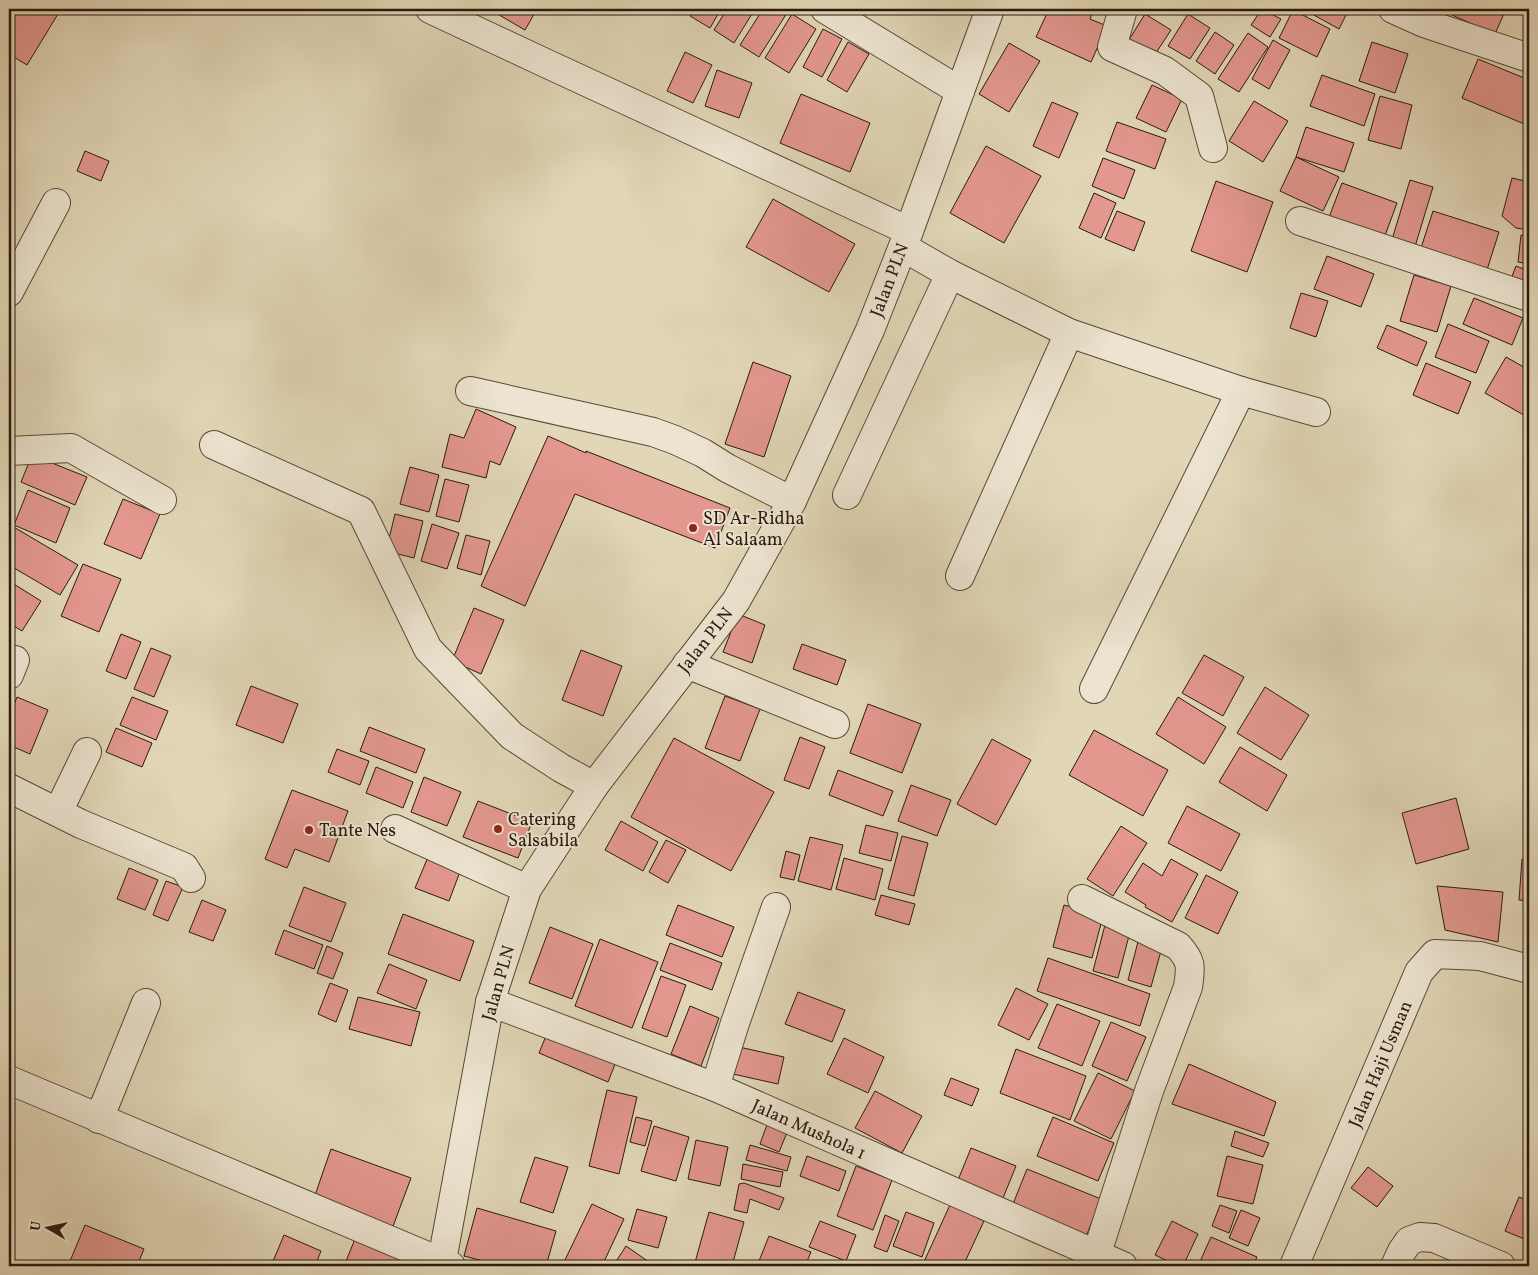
<svg xmlns="http://www.w3.org/2000/svg" width="1538" height="1275" font-family="Vollkorn,serif">
	<style>
		.building { fill: #e3978f; stroke: #291a0f }
		.lines { fill: none; stroke-linecap: round; stroke-linejoin: round }
		.minor-casing { stroke: #574939; stroke-width: 30 }
		.minor { stroke: #ece4d0; stroke-width: 28 }
		.poi-dot { fill: #8f2418; stroke: #ece4d0; stroke-width: 2 }
		.labels { text-anchor: middle; stroke-width: 4; stroke-linejoin: round; paint-order: stroke }
		.street-label { font-size: 18px; fill: #291a0f; stroke: #ece4d0 }
		.poi-label { font-size: 18px; fill: #291a0f; stroke: #ece4d0; text-anchor: start }
	</style>
	<rect width="100%" height="100%" fill="#e1d6b6"/>
	<filter id="stains"><feTurbulence type="fractalNoise" baseFrequency=".004" numOctaves="4"/><feColorMatrix values="0 0 0 0 .2 0 0 0 0 .09 0 0 0 0 .02 0 0 0 .5 -.17"/></filter>
	<radialGradient id="worn" r=".72"><stop offset=".6" stop-color="#630" stop-opacity="0"/><stop offset="1" stop-color="#630" stop-opacity=".3"/></radialGradient>
	<!-- building -->
	<g class="building">
		<polygon points="9,9 61,9 27,65 9,54"/>
		<polygon points="489,9 537,9 525,30"/>
		<polygon points="694,9 721,9 710,28 690,16"/>
		<polygon points="727,9 755,9 734,43 714,30"/>
		<polygon points="763,9 781,9 787,13 759,57 740,45"/>
		<polygon points="1049,9 1094,9 1090,19 1107,26 1091,62 1036,37"/>
		<polygon points="1262,9 1281,19 1270,37 1251,25"/>
		<polygon points="1303,9 1349,9 1339,29"/>
		<polygon points="1455,9 1506,9 1495,34 1452,15"/>
		<polygon points="1293,10 1330,29 1317,57 1279,38"/>
		<polygon points="792,14 816,29 789,73 765,58"/>
		<polygon points="1145,14 1171,30 1152,59 1127,43"/>
		<polygon points="1188,14 1210,28 1190,59 1168,46"/>
		<polygon points="823,29 842,39 822,77 803,67"/>
		<polygon points="1215,32 1234,45 1215,74 1196,61"/>
		<polygon points="1248,33 1268,47 1239,92 1218,79"/>
		<polygon points="1273,40 1290,50 1269,89 1252,79"/>
		<polygon points="848,42 869,54 847,92 827,80"/>
		<polygon points="1372,42 1408,54 1395,93 1359,81"/>
		<polygon points="1009,43 1040,61 1009,112 979,94"/>
		<polygon points="685,52 712,65 693,103 667,91"/>
		<polygon points="1478,59 1529,80 1529,126 1462,98"/>
		<polygon points="717,70 752,83 739,118 705,106"/>
		<polygon points="1322,75 1375,94 1364,126 1310,106"/>
		<polygon points="1152,85 1182,99 1166,132 1136,118"/>
		<polygon points="801,94 870,123 850,172 780,143"/>
		<polygon points="1380,96 1412,105 1401,149 1368,140"/>
		<polygon points="1254,101 1288,121 1263,162 1229,141"/>
		<polygon points="1052,102 1078,113 1059,158 1033,146"/>
		<polygon points="1117,122 1166,139 1155,169 1106,151"/>
		<polygon points="1306,127 1354,143 1344,172 1296,157"/>
		<polygon points="986,146 1041,176 1004,243 950,213"/>
		<polygon points="85,151 109,161 101,181 77,171"/>
		<polygon points="1296,157 1339,177 1323,211 1280,191"/>
		<polygon points="1103,158 1135,170 1124,199 1092,186"/>
		<polygon points="1512,178 1529,182 1529,230 1516,228 1502,216"/>
		<polygon points="1410,180 1433,187 1414,250 1391,243"/>
		<polygon points="1216,181 1273,202 1247,272 1191,251"/>
		<polygon points="1342,183 1397,203 1383,241 1328,220"/>
		<polygon points="1094,193 1116,203 1101,238 1079,228"/>
		<polygon points="773,199 855,244 829,292 746,247"/>
		<polygon points="1117,211 1145,222 1134,251 1105,239"/>
		<polygon points="1433,211 1499,232 1486,273 1420,251"/>
		<polygon points="1521,235 1529,236 1529,264 1518,262"/>
		<polygon points="1327,256 1374,274 1361,307 1314,289"/>
		<polygon points="1516,266 1529,271 1529,286 1511,279"/>
		<polygon points="1414,275 1451,286 1437,332 1400,321"/>
		<polygon points="1301,293 1328,301 1316,337 1290,328"/>
		<polygon points="1474,298 1523,318 1512,345 1463,324"/>
		<polygon points="1448,324 1489,341 1476,373 1435,357"/>
		<polygon points="1387,325 1427,342 1417,366 1377,348"/>
		<polygon points="1506,357 1529,370 1529,418 1485,393"/>
		<polygon points="753,362 791,376 764,457 725,444"/>
		<polygon points="1426,363 1471,382 1458,414 1413,395"/>
		<polygon points="476,409 516,427 500,465 490,461 486,478 442,467 450,434 464,438"/>
		<polygon points="548,436 586,453 586,451 730,508 715,548 575,494 525,606 481,586"/>
		<polygon points="32,455 87,477 75,505 21,482"/>
		<polygon points="410,467 439,475 429,512 400,504"/>
		<polygon points="445,479 469,485 459,522 436,516"/>
		<polygon points="28,490 70,508 56,543 14,525"/>
		<polygon points="123,499 160,514 141,559 104,544"/>
		<polygon points="395,514 423,521 414,558 386,551"/>
		<polygon points="432,524 459,533 447,569 421,561"/>
		<polygon points="12,526 78,565 60,595 9,565 9,531"/>
		<polygon points="466,535 490,541 481,575 457,568"/>
		<polygon points="83,564 121,579 99,632 61,616"/>
		<polygon points="9,581 41,601 22,631 9,623"/>
		<polygon points="474,608 504,620 481,674 452,661"/>
		<polygon points="738,614 765,625 752,663 723,652"/>
		<polygon points="121,634 141,642 126,679 106,671"/>
		<polygon points="802,644 846,660 837,685 793,669"/>
		<polygon points="151,648 171,656 154,697 134,689"/>
		<polygon points="581,650 622,666 603,716 562,700"/>
		<polygon points="1204,655 1244,677 1223,716 1182,693"/>
		<polygon points="251,686 298,704 283,743 236,725"/>
		<polygon points="1265,687 1309,715 1281,760 1237,733"/>
		<polygon points="725,696 760,709 740,761 705,748"/>
		<polygon points="17,697 48,710 30,754 9,745 9,717"/>
		<polygon points="132,697 168,711 156,740 120,725"/>
		<polygon points="1178,697 1226,727 1204,764 1156,734"/>
		<polygon points="868,704 921,724 902,773 850,753"/>
		<polygon points="369,727 425,749 416,773 360,751"/>
		<polygon points="116,728 152,743 142,767 106,752"/>
		<polygon points="1094,730 1168,770 1143,816 1069,775"/>
		<polygon points="800,737 825,747 809,789 784,780"/>
		<polygon points="674,738 774,792 731,871 631,817"/>
		<polygon points="992,739 1031,760 996,825 957,804"/>
		<polygon points="1240,747 1287,775 1267,811 1219,782"/>
		<polygon points="337,749 369,761 360,785 328,772"/>
		<polygon points="376,767 413,782 403,808 366,793"/>
		<polygon points="838,770 893,791 883,816 829,795"/>
		<polygon points="424,777 461,792 447,826 411,812"/>
		<polygon points="911,785 951,800 937,836 898,821"/>
		<polygon points="292,790 348,811 329,862 295,849 287,868 265,859"/>
		<polygon points="1456,798 1469,849 1416,864 1402,813"/>
		<polygon points="478,801 532,822 518,858 463,837"/>
		<polygon points="1187,806 1240,834 1221,871 1168,843"/>
		<polygon points="621,821 658,842 643,871 605,850"/>
		<polygon points="866,825 898,833 891,861 859,853"/>
		<polygon points="1121,826 1147,843 1113,896 1087,879"/>
		<polygon points="902,836 928,843 914,896 888,889"/>
		<polygon points="810,837 843,845 831,890 798,881"/>
		<polygon points="666,840 686,850 668,883 649,872"/>
		<polygon points="786,851 800,855 794,880 780,877"/>
		<polygon points="428,857 461,869 449,901 415,888"/>
		<polygon points="844,858 883,869 875,900 836,889"/>
		<polygon points="1171,859 1198,874 1172,922 1145,907 1146,905 1125,892 1143,863 1162,876"/>
		<polygon points="1522,859 1529,859 1529,901 1519,900"/>
		<polygon points="129,868 158,880 145,910 117,899"/>
		<polygon points="1206,875 1238,892 1218,934 1185,918"/>
		<polygon points="166,881 183,887 168,921 153,915"/>
		<polygon points="1437,886 1503,892 1498,942 1445,930"/>
		<polygon points="304,887 346,903 331,942 289,926"/>
		<polygon points="881,895 915,904 909,925 875,915"/>
		<polygon points="202,900 226,910 213,941 189,932"/>
		<polygon points="678,905 734,927 722,957 666,935"/>
		<polygon points="1064,905 1103,916 1092,958 1053,947"/>
		<polygon points="403,914 474,941 460,981 388,954"/>
		<polygon points="1106,921 1131,928 1118,978 1093,971"/>
		<polygon points="550,927 593,944 572,999 529,983"/>
		<polygon points="284,930 323,945 314,969 275,954"/>
		<polygon points="1140,934 1164,940 1151,987 1128,980"/>
		<polygon points="600,939 658,962 632,1028 575,1006"/>
		<polygon points="670,943 722,963 712,990 660,970"/>
		<polygon points="327,946 343,953 333,979 317,973"/>
		<polygon points="1048,958 1150,994 1140,1026 1037,991"/>
		<polygon points="389,964 427,980 416,1009 377,993"/>
		<polygon points="661,976 686,985 667,1037 642,1028"/>
		<polygon points="330,983 348,990 336,1022 318,1014"/>
		<polygon points="1016,988 1048,1004 1029,1040 998,1025"/>
		<polygon points="798,992 845,1010 832,1042 785,1024"/>
		<polygon points="358,997 420,1012 411,1046 349,1029"/>
		<polygon points="1057,1004 1100,1021 1082,1066 1038,1048"/>
		<polygon points="690,1006 719,1018 701,1066 671,1054"/>
		<polygon points="1111,1022 1146,1037 1127,1081 1092,1066"/>
		<polygon points="550,1026 619,1054 608,1082 539,1053"/>
		<polygon points="844,1038 884,1057 868,1093 827,1074"/>
		<polygon points="739,1047 784,1057 778,1084 733,1074"/>
		<polygon points="1016,1049 1086,1076 1070,1120 1000,1093"/>
		<polygon points="1189,1064 1276,1102 1264,1136 1172,1104"/>
		<polygon points="1098,1073 1135,1091 1111,1139 1074,1121"/>
		<polygon points="951,1078 979,1089 972,1106 944,1095"/>
		<polygon points="607,1090 637,1097 619,1174 589,1166"/>
		<polygon points="875,1091 922,1116 902,1153 855,1128"/>
		<polygon points="636,1117 652,1121 645,1146 630,1142"/>
		<polygon points="1053,1117 1114,1143 1098,1181 1037,1156"/>
		<polygon points="768,1122 788,1130 779,1152 760,1144"/>
		<polygon points="654,1126 689,1137 676,1181 641,1171"/>
		<polygon points="1235,1131 1269,1143 1263,1157 1231,1146"/>
		<polygon points="696,1140 728,1147 720,1186 688,1179"/>
		<polygon points="750,1145 791,1157 787,1171 746,1160"/>
		<polygon points="971,1148 1016,1166 1001,1203 956,1185"/>
		<polygon points="331,1149 411,1178 392,1229 313,1201"/>
		<polygon points="807,1156 846,1171 839,1191 800,1176"/>
		<polygon points="1227,1156 1263,1165 1253,1204 1217,1196"/>
		<polygon points="535,1157 568,1167 553,1213 520,1202"/>
		<polygon points="743,1164 783,1172 780,1187 741,1179"/>
		<polygon points="856,1166 892,1180 873,1230 837,1216"/>
		<polygon points="1368,1167 1393,1186 1377,1207 1351,1188"/>
		<polygon points="1027,1169 1101,1199 1085,1239 1011,1209"/>
		<polygon points="744,1183 784,1198 779,1210 750,1199 747,1213 734,1210 739,1184"/>
		<polygon points="1519,1197 1529,1201 1529,1241 1505,1231"/>
		<polygon points="592,1204 624,1219 602,1266 567,1266 563,1264"/>
		<polygon points="950,1205 984,1221 963,1266 922,1266"/>
		<polygon points="1220,1205 1237,1211 1229,1233 1212,1226"/>
		<polygon points="477,1208 556,1231 546,1266 502,1266 464,1256"/>
		<polygon points="637,1209 667,1217 658,1248 628,1240"/>
		<polygon points="1241,1210 1260,1218 1248,1246 1229,1238"/>
		<polygon points="709,1212 744,1222 732,1266 694,1266"/>
		<polygon points="906,1212 934,1223 922,1257 893,1246"/>
		<polygon points="885,1215 899,1221 887,1252 874,1247"/>
		<polygon points="820,1221 856,1235 846,1261 809,1247"/>
		<polygon points="1172,1221 1198,1234 1183,1266 1178,1266 1155,1255"/>
		<polygon points="85,1225 144,1249 137,1266 68,1266"/>
		<polygon points="357,1234 408,1256 404,1266 344,1266"/>
		<polygon points="284,1235 321,1251 315,1266 271,1266"/>
		<polygon points="769,1236 811,1252 805,1266 757,1266"/>
		<polygon points="1211,1237 1257,1257 1253,1266 1198,1266"/>
		<polygon points="626,1246 652,1264 651,1266 613,1266"/>
	</g>
	<g class="lines">
		<!-- minor casing -->
		<g class="minor-casing">
			<g id="minor">
				<polyline points="430,9 541,61 909,231"/>
				<polyline points="825,9 960,91"/>
				<polyline points="1123,9 1112,47 1165,71 1199,96 1213,148"/>
				<polyline points="1393,9 1424,23 1529,58"/>
				<polyline points="1300,221 1529,297"/>
				<polyline points="903,247 950,274 1069,333 1241,391 1094,689"/>
				<polyline points="9,292 56,203"/>
				<polyline points="470,391 653,432 675,440 703,453 727,468 792,501"/>
				<polyline points="1241,391 1316,412"/>
				<polyline points="214,445 361,511 428,649 512,736 561,768 594,786"/>
				<polyline points="9,451 71,448 162,500"/>
				<polyline points="847,495 950,274"/>
				<polyline points="960,576 1069,333"/>
				<polyline points="687,664 835,724"/>
				<polyline points="9,675 15,660"/>
				<polyline points="9,788 81,824 184,867 191,878"/>
				<polyline points="58,812 87,752"/>
				<polyline points="395,829 527,889"/>
				<path d="M1082,899L1178,946C1192,961 1191,967 1188,987L1149,1091L1096,1256"/>
				<polyline points="490,1002 715,1087 1123,1266"/>
				<polyline points="9,1080 451,1266"/>
				<polyline points="715,1087 735,1023 776,907"/>
				<polyline points="99,1119 146,1003"/>
				<polyline points="441,1266 490,1002 527,889 594,786 736,601 792,501 870,330 909,231 990,9"/>
				<polyline points="1294,1266 1419,972 1435,954 1480,956 1529,969"/>
				<polyline points="1395,1266 1402,1251 1409,1241 1420,1237 1434,1238 1501,1266"/>
			</g>
		</g>
		<!-- minor -->
		<use href="#minor" class="minor"/>
	</g>
	<!-- markers -->
	<g class="poi-dot">
		<circle cx="693" cy="528" r="5"/>
		<circle cx="498" cy="829" r="5"/>
		<circle cx="309" cy="830" r="5"/>
	</g>
	<g class="labels">
		<!-- street labels -->
		<g class="street-label">
			<text transform="translate(889 280) rotate(-69)" y="6">Jalan PLN</text>
			<text transform="translate(705 640) rotate(-52)" y="6">Jalan PLN</text>
			<text transform="translate(498 983) rotate(-74)" y="6">Jalan PLN</text>
			<text transform="translate(1380 1064) rotate(-67)" y="6">Jalan Haji Usman</text>
			<text transform="translate(809 1129) rotate(24)" y="6">Jalan Mushola 1</text>
		</g>
		<!-- poi labels -->
		<g class="poi-label">
			<text x="703" y="524">SD Ar-Ridha<tspan x="703" dy="21">Al Salaam</tspan></text>
			<text x="508" y="825">Catering<tspan x="508" dy="21">Salsabila</tspan></text>
			<text x="319" y="836">Tante Nes</text>
		</g>
	</g>
	<!-- margin -->
	<rect width="1538" height="1275" fill="none" stroke="#e1d6b6" stroke-width="30"/>
	<rect x="10" y="10" width="1518" height="1255" fill="none" stroke="#291a0f" stroke-width="2.5"/>
	<rect x="15" y="15" width="1508" height="1245" fill="none" stroke="#291a0f"/>
	<!-- north arrow -->
	<g transform="translate(48 1228) rotate(279)" stroke="#ece4d0" stroke-width="4" paint-order="stroke">
	<path d="M0-4L9 19L0 12L-9 19Z" fill="#291a0f"/>
	<text y="-8" font-size="14" font-weight="bold" text-anchor="middle" fill="#291a0f">U</text>
	</g>
	<rect width="100%" height="100%" filter="url(#stains)"/>
	<rect width="100%" height="100%" fill="url(#worn)"/>
</svg>
